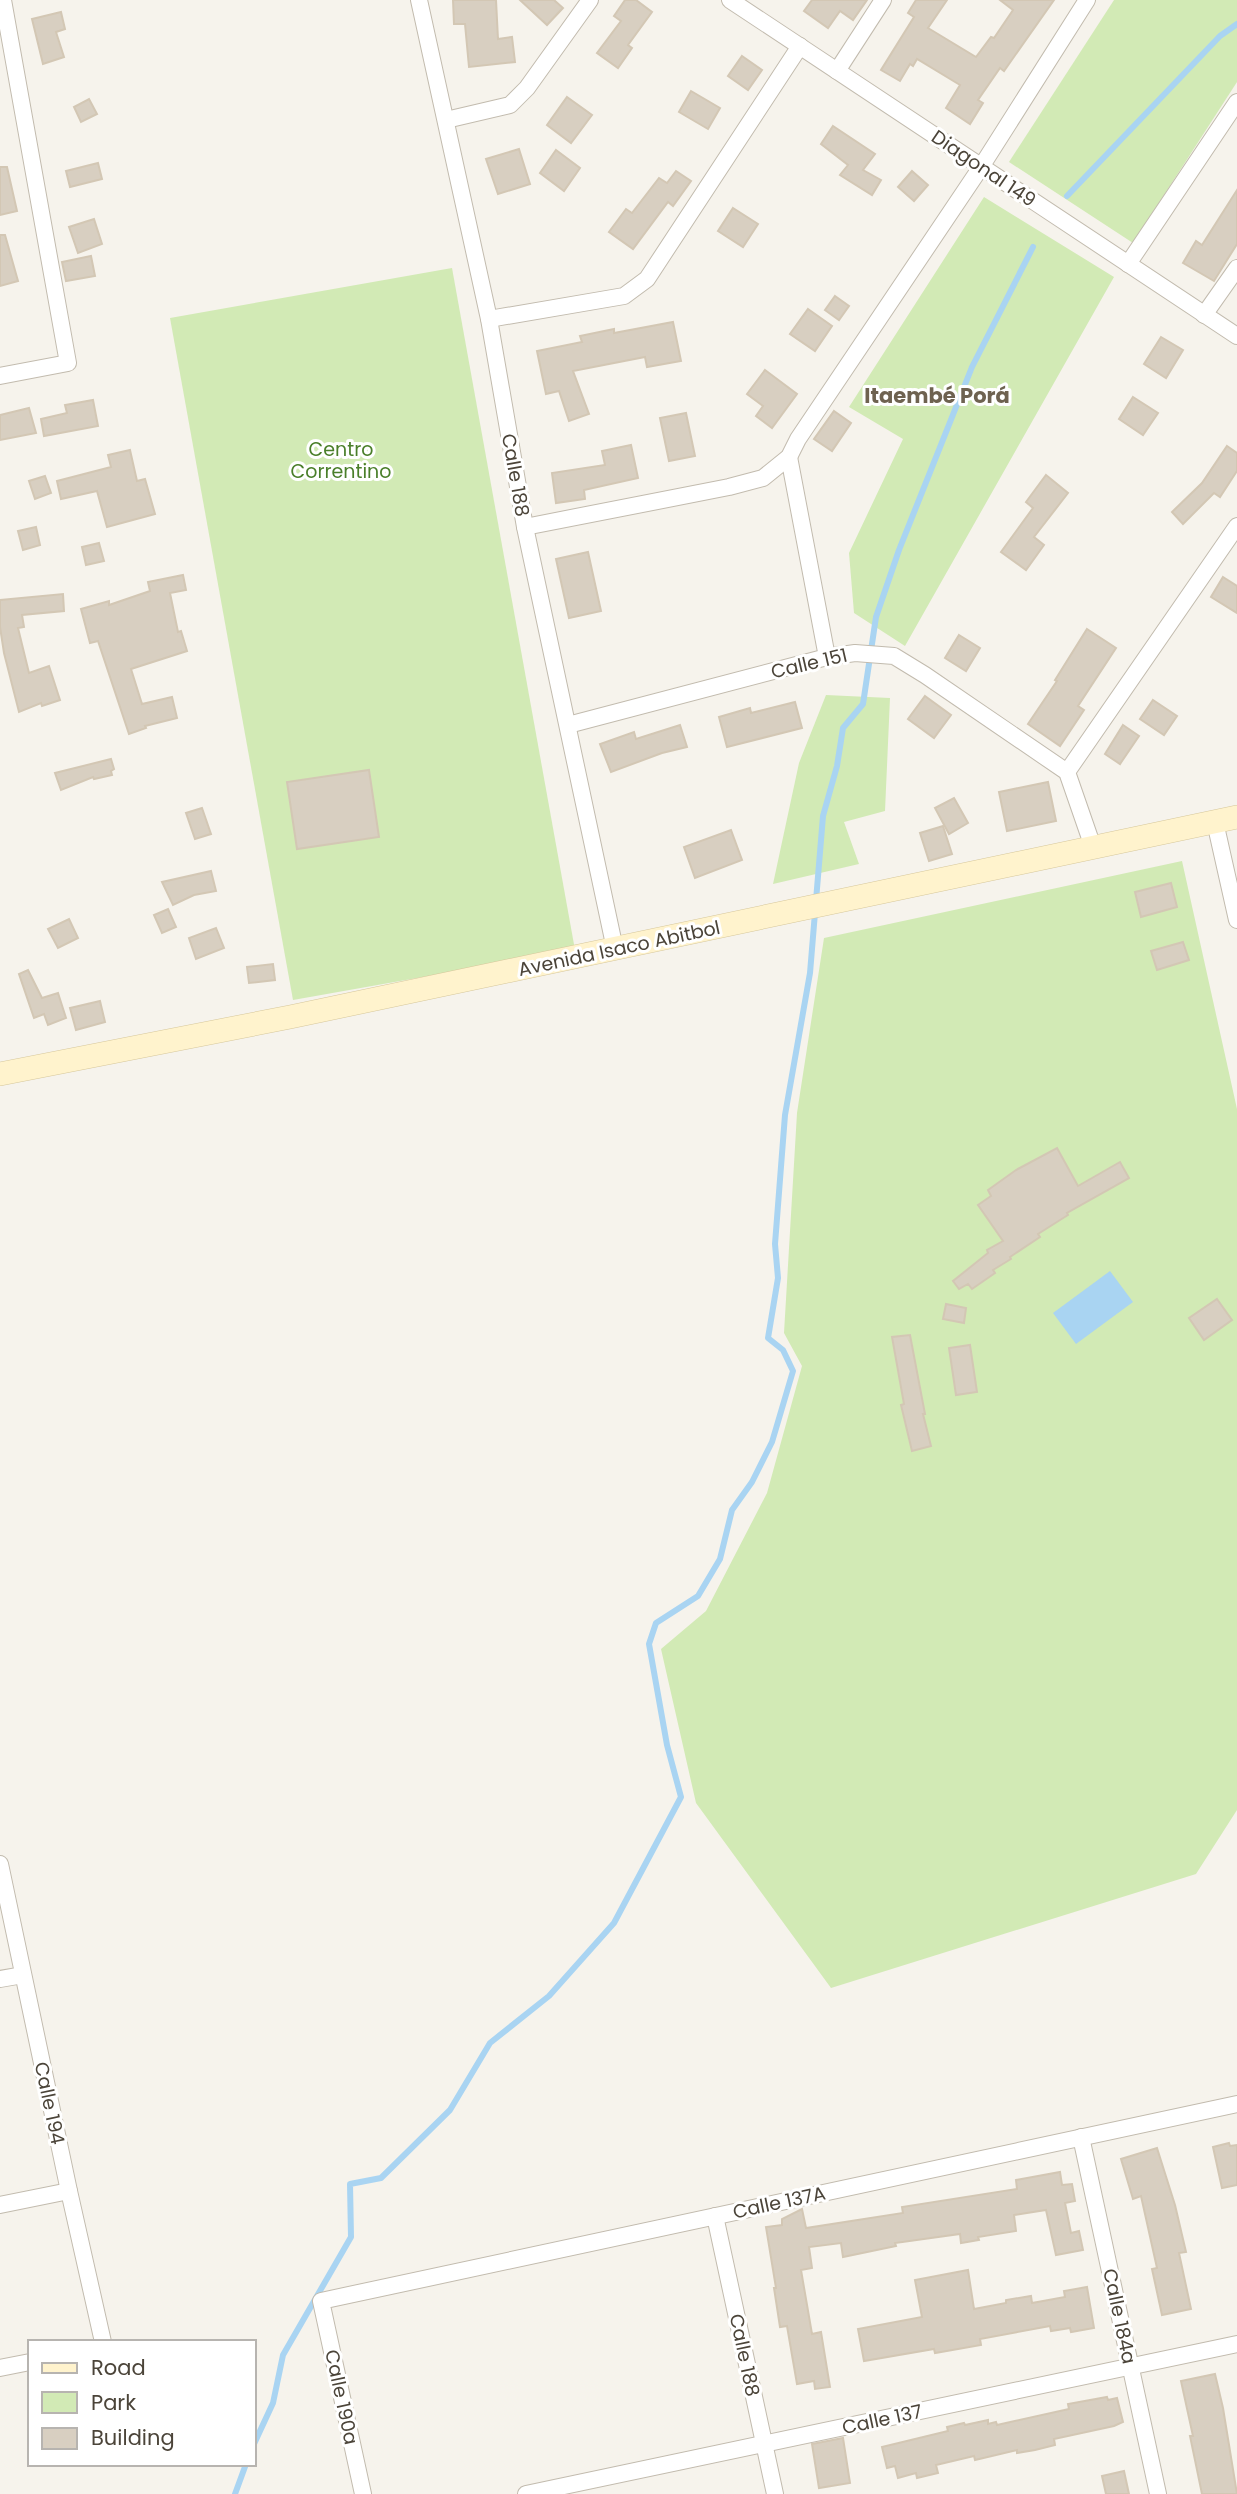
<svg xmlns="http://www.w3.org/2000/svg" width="1237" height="2494" font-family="Poppins,sans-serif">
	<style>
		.green { fill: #d2eab5 }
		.water { fill: #a9d4f2 }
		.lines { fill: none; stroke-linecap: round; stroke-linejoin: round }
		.stream { stroke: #a9d4f2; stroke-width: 6 }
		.building { fill: #d8cfc1; stroke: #d3c7b4; stroke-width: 2 }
		.street-casing { stroke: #c2bbae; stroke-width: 18 }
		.secondary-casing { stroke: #d6c79b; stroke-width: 24 }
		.street { stroke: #fff; stroke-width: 16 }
		.secondary { stroke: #fff3cd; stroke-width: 23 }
		.labels { text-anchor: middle; stroke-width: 6; stroke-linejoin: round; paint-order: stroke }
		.street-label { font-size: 19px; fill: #4b4439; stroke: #fff }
		.park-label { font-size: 19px; fill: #4a7f2a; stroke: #fff }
		.neighbourhood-label { font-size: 21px; font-weight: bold; fill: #6e6250; stroke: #fff }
	</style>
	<rect width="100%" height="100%" fill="#f6f3ec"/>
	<!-- green -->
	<g class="green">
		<polygon points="1114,0 1237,0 1237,82 1133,243 1009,162"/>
		<polygon points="984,197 1114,277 905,646 854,613 849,553 903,439 849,407"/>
		<polygon points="452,268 575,950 293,1000 170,318"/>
		<polygon points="826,695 890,698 885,811 844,822 859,864 773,884 799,763"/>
		<polygon points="1182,861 1237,1109 1237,1810 1196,1874 831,1988 696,1803 661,1649 706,1611 767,1493 802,1366 784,1333 797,1113 824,938"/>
	</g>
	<!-- water -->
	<polygon class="water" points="1110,1271 1133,1302 1076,1344 1053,1313"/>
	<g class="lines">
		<!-- stream -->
		<g class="stream">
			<polyline points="1067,196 1220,36 1237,24"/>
			<polyline points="254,2444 273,2403 283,2355 351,2237 350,2184 381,2178 450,2110 490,2043 549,1996 614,1923 681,1797 667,1745 649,1644 656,1623 698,1596 720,1559 732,1510 752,1482 772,1442 793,1371 783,1350 768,1338 778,1278 775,1244 785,1115 810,973 823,816 837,766 843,728 863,704 876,617 899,550 972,367 1033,247"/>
			<polyline points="235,2494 246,2464"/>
		</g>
	</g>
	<!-- building -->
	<g class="building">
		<polygon points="453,0 496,0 498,39 512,37 515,62 469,67 465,24 454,24"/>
		<polygon points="520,0 554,0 563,8 547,25"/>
		<polygon points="625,0 636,0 652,12 628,45 632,48 618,68 597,53 621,21 614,16"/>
		<polygon points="812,0 867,0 853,20 840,11 828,28 804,11"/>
		<polygon points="916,0 947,0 928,28 976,57 991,37 994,38 1013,10 1000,0 1054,0 1004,71 1000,68 978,100 983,103 970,124 946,108 960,85 917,59 913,66 910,64 900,81 881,70 914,17 908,13"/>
		<polygon points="61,12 65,29 56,32 64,57 43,64 32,19"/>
		<polygon points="742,56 762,70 748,90 728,76"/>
		<polygon points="691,91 720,108 708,129 679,112"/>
		<polygon points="567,97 592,115 571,143 547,125"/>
		<polygon points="89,99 97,114 81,122 74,107"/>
		<polygon points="833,126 875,154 863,170 881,180 872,195 840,175 848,165 821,144"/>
		<polygon points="519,149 530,184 498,194 486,159"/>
		<polygon points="556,150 580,168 564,191 540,173"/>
		<polygon points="98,163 102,179 70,187 66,171"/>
		<polygon points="0,167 7,167 17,211 0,215"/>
		<polygon points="676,171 691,181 673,206 668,202 633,249 609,232 626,209 632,213 659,178 667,183"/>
		<polygon points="912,171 928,185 914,201 898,187"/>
		<polygon points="1237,190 1237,244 1214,281 1183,263 1196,241 1202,245"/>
		<polygon points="733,208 758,224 743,247 718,231"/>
		<polygon points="94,219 102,244 78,253 69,227"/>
		<polygon points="0,235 5,235 18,281 0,286"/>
		<polygon points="91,256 95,276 66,281 62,262"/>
		<polygon points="835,296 849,306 839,320 825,310"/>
		<polygon points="808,309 832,326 815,351 790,334"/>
		<polygon points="673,322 681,361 647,367 645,357 573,371 589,414 569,421 559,391 546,394 537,351 582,342 580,336 614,329 614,333"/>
		<polygon points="1161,337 1183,350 1166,378 1144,364"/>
		<polygon points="765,370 797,394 772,428 756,416 763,406 747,394"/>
		<polygon points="1133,397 1158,413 1143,435 1119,419"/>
		<polygon points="93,400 98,426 44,436 41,419 67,413 65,405"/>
		<polygon points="29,408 36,433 0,440 0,415"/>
		<polygon points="834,411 851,423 832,451 814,439"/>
		<polygon points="686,413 695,456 669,461 660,418"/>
		<polygon points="631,445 638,478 584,490 585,499 556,503 552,473 605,465 602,451"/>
		<polygon points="1227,446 1237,453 1237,471 1220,497 1214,493 1183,524 1172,512 1202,483"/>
		<polygon points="130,450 137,481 145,479 155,514 107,527 97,491 61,499 57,481 111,467 108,455"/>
		<polygon points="1046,475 1068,493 1034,537 1044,545 1026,570 1001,552 1033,508 1026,502"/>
		<polygon points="45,476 51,493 35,499 29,481"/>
		<polygon points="36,527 40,545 23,550 18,531"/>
		<polygon points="99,543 104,561 86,565 82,547"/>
		<polygon points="588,552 601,611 569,618 556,559"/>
		<polygon points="183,575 186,590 170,593 178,632 181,631 187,651 131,669 142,704 172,697 177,718 145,726 146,728 129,734 98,641 90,643 81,609 109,601 109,605 150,591 148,582"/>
		<polygon points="1223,577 1237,586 1237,613 1211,597"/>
		<polygon points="63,594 64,611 22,615 24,627 18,628 29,673 49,666 60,700 42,706 41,703 19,712 4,653 0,627 0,600"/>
		<polygon points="1087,629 1116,648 1078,706 1084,710 1060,746 1028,724 1057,681 1055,680"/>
		<polygon points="959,635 980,648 966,671 945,658"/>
		<polygon points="925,696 951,715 934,738 908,719"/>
		<polygon points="1153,700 1177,716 1164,735 1140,719"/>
		<polygon points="795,702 802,728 727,747 719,717 750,708 751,713"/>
		<polygon points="680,725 687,747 662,753 611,772 600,744 634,732 636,739"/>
		<polygon points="1123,725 1139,736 1120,764 1105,754"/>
		<polygon points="111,759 114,769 111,771 112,775 94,779 93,777 61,790 55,773"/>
		<polygon points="369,770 379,837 297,849 287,782"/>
		<polygon points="1048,782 1056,821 1007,831 999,792"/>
		<polygon points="954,798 968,823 949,834 935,808"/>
		<polygon points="202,808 211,834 195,839 186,813"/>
		<polygon points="943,826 952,854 929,861 920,833"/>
		<polygon points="731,830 742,860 695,878 684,847"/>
		<polygon points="211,871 216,891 194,895 173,905 162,882"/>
		<polygon points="1171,883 1177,907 1141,917 1135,892"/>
		<polygon points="168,909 176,927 162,933 154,915"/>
		<polygon points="69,919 78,938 58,948 48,929"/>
		<polygon points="216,928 224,948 196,959 189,938"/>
		<polygon points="1183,942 1189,960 1157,970 1151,951"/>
		<polygon points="273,964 275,980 249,983 247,967"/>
		<polygon points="28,970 42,998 58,993 66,1018 48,1025 44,1014 34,1018 19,974"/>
		<polygon points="100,1001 105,1022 76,1030 70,1008"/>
		<polygon points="1057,1148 1078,1186 1120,1162 1129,1178 1067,1213 1068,1215 1038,1234 1040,1237 1010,1257 1011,1259 993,1270 995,1273 972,1289 968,1284 959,1289 953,1281 988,1253 987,1250 1003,1241 978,1205 991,1196 988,1190 1016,1170"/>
		<polygon points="1217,1299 1232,1320 1204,1340 1189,1318"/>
		<polygon points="946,1304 966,1308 964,1323 943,1319"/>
		<polygon points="910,1335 925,1414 923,1414 931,1446 912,1451 901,1405 904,1404 892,1337"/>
		<polygon points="970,1345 977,1392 956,1395 949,1348"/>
		<polygon points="1229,2143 1230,2146 1237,2145 1237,2185 1222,2188 1213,2147"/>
		<polygon points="1157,2148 1175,2205 1186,2252 1179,2253 1191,2309 1162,2315 1152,2269 1157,2268 1141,2196 1133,2199 1121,2159"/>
		<polygon points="1060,2172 1062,2185 1072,2184 1075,2201 1065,2203 1071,2233 1079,2231 1083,2250 1056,2255 1046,2210 1014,2215 1016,2231 978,2237 979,2240 961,2243 960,2234 895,2243 896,2246 843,2257 841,2243 809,2247 812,2268 801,2270 812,2334 821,2332 830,2387 815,2389 814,2381 797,2384 787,2326 780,2327 774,2288 776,2288 766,2227 782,2225 782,2219 802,2209 806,2228 903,2213 902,2207 1017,2189 1016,2180"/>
		<polygon points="968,2270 974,2309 1006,2303 1006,2300 1031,2296 1032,2303 1065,2297 1064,2291 1087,2287 1094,2328 1071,2332 1070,2328 1051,2331 1050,2326 980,2339 981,2345 935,2353 934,2349 864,2361 858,2329 922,2317 915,2280"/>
		<polygon points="1215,2374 1223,2408 1237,2494 1202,2494 1190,2436 1193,2436 1181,2381"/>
		<polygon points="1107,2397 1108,2400 1117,2398 1123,2422 1114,2426 1054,2439 1055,2445 1035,2450 1017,2453 1017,2450 975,2460 974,2456 936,2465 938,2473 917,2478 916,2473 898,2478 895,2466 887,2468 882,2447 948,2431 947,2427 964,2423 965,2425 988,2420 988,2424 996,2422 997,2425 1069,2409 1068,2404"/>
		<polygon points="843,2438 850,2483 819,2488 812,2444"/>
		<polygon points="1124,2471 1129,2494 1106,2494 1102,2476"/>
	</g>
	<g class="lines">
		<!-- street casing -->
		<g class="street-casing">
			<g id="street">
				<polyline points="419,0 489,319 525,527 615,949"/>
				<polyline points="730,0 1237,336"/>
				<polyline points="837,71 883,0"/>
				<polyline points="446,120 510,105 527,88 590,0"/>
				<polyline points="1128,264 1237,102"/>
				<polyline points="1204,315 1237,268"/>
				<polyline points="489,319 624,296 647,279 800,46"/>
				<polyline points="0,376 68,363 3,0"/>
				<polyline points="789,457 827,657"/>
				<polyline points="525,527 729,487 763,478 789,457 798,439 981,167 1087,0"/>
				<polyline points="568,725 827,657 855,653 894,656 925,675 1067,772 1093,847"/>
				<polyline points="1067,772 1237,526"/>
				<polyline points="1215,822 1237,920"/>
				<polyline points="0,1864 69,2191 103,2342"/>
				<polyline points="0,1979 23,1975"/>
				<polyline points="1081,2137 1158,2494"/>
				<polyline points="0,2205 69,2191"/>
				<polyline points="715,2216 775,2494"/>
				<polyline points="0,2368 30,2362"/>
				<polyline points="363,2494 321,2301 1237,2104"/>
				<polyline points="526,2494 1237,2344"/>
			</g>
		</g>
		<!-- secondary casing -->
		<g class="secondary-casing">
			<polyline id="secondary" points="0,1074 290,1017 1237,817"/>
		</g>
		<!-- street -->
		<use href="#street" class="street"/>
		<!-- secondary -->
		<use href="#secondary" class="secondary"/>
	</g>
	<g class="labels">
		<!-- street labels -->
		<g class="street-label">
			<text transform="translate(984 168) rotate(34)" y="7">Diagonal 149</text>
			<text transform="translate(516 475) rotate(80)" y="7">Calle 188</text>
			<text transform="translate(809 663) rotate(-13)" y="7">Calle 151</text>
			<text transform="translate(619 948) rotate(-12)" y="7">Avenida Isaco Abitbol</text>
			<text transform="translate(50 2103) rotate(78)" y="7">Calle 194</text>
			<text transform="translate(779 2202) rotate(-12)" y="7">Calle 137A</text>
			<text transform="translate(1120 2316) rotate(78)" y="7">Calle 184a</text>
			<text transform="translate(745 2355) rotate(78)" y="7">Calle 188</text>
			<text transform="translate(342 2397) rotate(78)" y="7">Calle 190a</text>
			<text transform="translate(882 2419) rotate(-12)" y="7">Calle 137</text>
		</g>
		<!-- park labels -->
		<g class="park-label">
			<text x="341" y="456">Centro<tspan x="341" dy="22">Correntino</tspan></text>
		</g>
		<!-- neighbourhood labels -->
		<g class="neighbourhood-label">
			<text x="937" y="403">Itaembé Porá</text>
		</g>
	</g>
	<!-- legend -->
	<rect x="28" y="2340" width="228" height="126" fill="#ffffff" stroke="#b7b4b0" stroke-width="2"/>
	<rect x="42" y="2363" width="35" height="10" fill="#fff3cd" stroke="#b7b4b0" stroke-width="2"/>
	<text x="91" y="2375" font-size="21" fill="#4b4439">Road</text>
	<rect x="42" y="2392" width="35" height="21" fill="#d2eab5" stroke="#b7b4b0" stroke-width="2"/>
	<text x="91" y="2410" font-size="21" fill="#4b4439">Park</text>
	<rect x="42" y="2428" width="35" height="21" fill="#d8cfc1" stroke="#b7b4b0" stroke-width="2"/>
	<text x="91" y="2445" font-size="21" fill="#4b4439">Building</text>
</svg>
